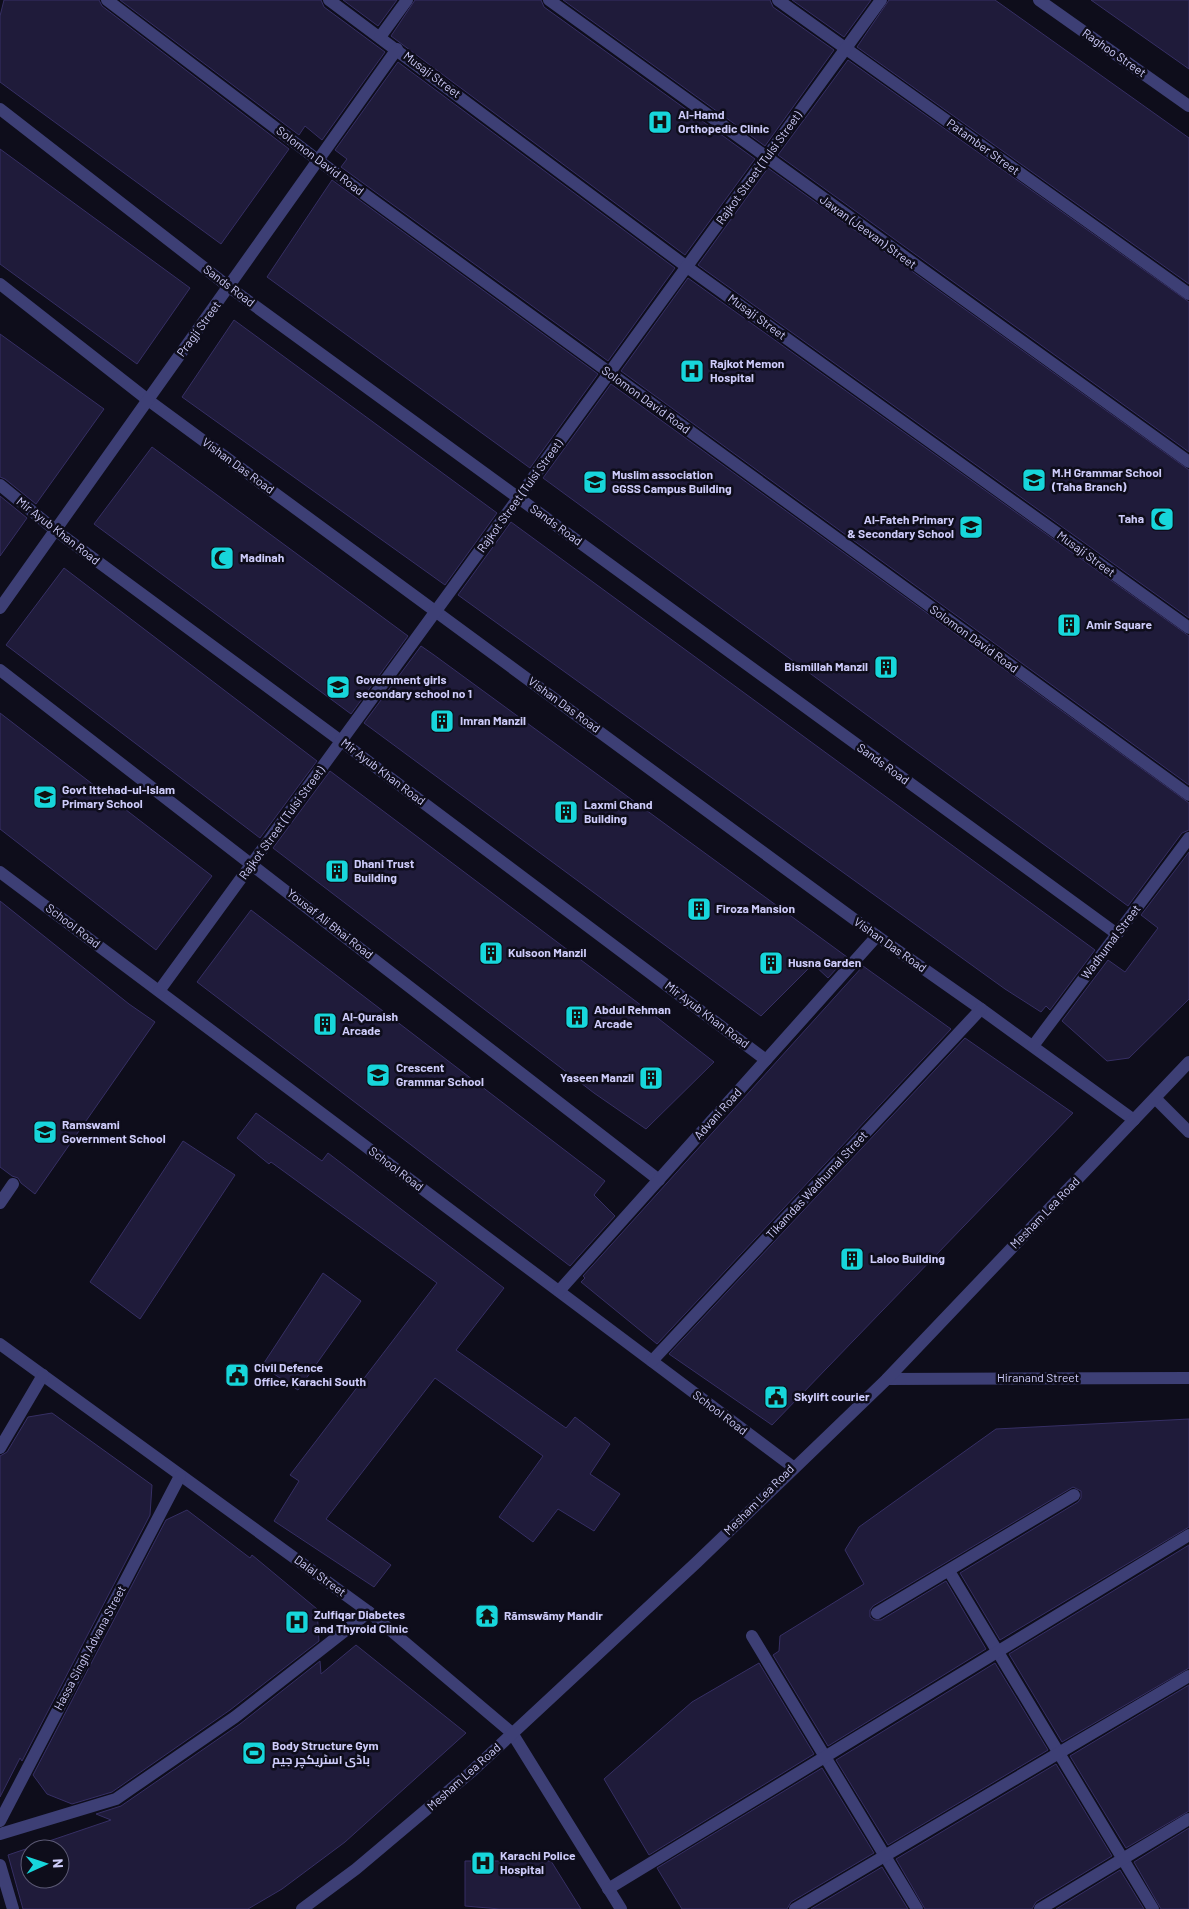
<svg xmlns="http://www.w3.org/2000/svg" width="1189" height="1909" font-family="Barlow,Cairo,sans-serif">
	<style>
		.building { fill: #1f1b3a; stroke: #362f64; fill-rule: evenodd }
		.lines { fill: none; stroke-linecap: round; stroke-linejoin: round }
		.minor { stroke: #3d3f75; stroke-width: 12 }
		.labels { text-anchor: middle; stroke-width: 5; stroke-linejoin: round; paint-order: stroke }
		.street-label { font-size: 12px; fill: #ceccfa; stroke: #0e0d1b }
		.poi-label { font-size: 12px; font-weight: bold; fill: #ceccfa; stroke: #0e0d1b; text-anchor: start }
	</style>
	<rect width="100%" height="100%" fill="#0e0d1b"/>
	<!-- building -->
	<g class="building">
		<polygon points="4,0 99,0 102,6 289,149 221,244 0,82 0,16"/>
		<polygon points="120,0 321,0 324,7 385,52 322,140 305,126 299,135"/>
		<polygon points="343,0 397,0 378,26"/>
		<polygon points="415,0 541,0 544,7 755,159 685,255 391,36"/>
		<polygon points="563,0 770,0 773,7 834,50 765,146"/>
		<polygon points="792,0 871,0 844,37"/>
		<polygon points="889,0 995,0 1189,138 1189,284 857,47"/>
		<polygon points="1091,0 1189,0 1189,69"/>
		<polygon points="848,60 1189,302 1189,452 778,155"/>
		<polygon points="398,62 675,268 608,361 341,167 347,159 335,150"/>
		<polygon points="0,149 190,288 137,364 0,264"/>
		<polygon points="768,168 1189,470 1189,618 698,265"/>
		<polygon points="332,180 598,374 530,468 267,277"/>
		<polygon points="688,278 1189,636 1189,785 621,371"/>
		<polygon points="234,320 497,513 445,585 182,397"/>
		<polygon points="0,334 104,409 36,504 5,479 0,477"/>
		<polygon points="611,384 1189,803 1189,830 1182,833 1128,906 543,478"/>
		<polygon points="152,447 408,636 351,714 94,524"/>
		<polygon points="0,496 27,518 0,556"/>
		<polygon points="511,522 1095,950 1050,1010 1046,1006 1041,1012 1005,989 458,595"/>
		<polygon points="64,568 317,761 260,838 6,645"/>
		<polygon points="421,646 434,655 847,957 828,978 813,964 761,1016 364,723"/>
		<polygon points="0,713 212,876 156,950 0,829"/>
		<polygon points="330,771 650,1012 714,1062 646,1129 594,1093 273,848"/>
		<polygon points="1189,852 1189,999 1129,1058 1107,1061 1062,1021 1108,960 1125,972 1158,928 1141,915"/>
		<polygon points="0,901 129,1004 155,1022 35,1194 21,1183 18,1178 12,1176 0,1167"/>
		<polygon points="251,910 605,1181 594,1195 615,1216 570,1266 197,982"/>
		<polygon points="863,966 951,1029 657,1344 581,1282 585,1278 583,1276"/>
		<polygon points="965,1038 1073,1113 772,1425 669,1354"/>
		<polygon points="256,1113 322,1161 328,1153 504,1288 456,1350 566,1428 575,1417 610,1444 590,1474 620,1494 594,1531 558,1509 533,1542 499,1517 543,1456 435,1378 326,1519 391,1565 374,1587 274,1521 299,1481 290,1475 437,1283 271,1162 269,1164 237,1138"/>
		<polygon points="183,1141 235,1175 140,1319 90,1282"/>
		<polygon points="323,1273 361,1301 298,1390 262,1366"/>
		<polygon points="52,1413 152,1485 150,1515 22,1761 20,1758 0,1797 0,1456 7,1452 28,1417"/>
		<polygon points="1189,1419 1189,1527 1000,1640 960,1573 1078,1502 1081,1498 1081,1491 1073,1487 873,1606 870,1610 870,1617 874,1620 881,1620 946,1581 986,1649 828,1746 773,1655 779,1651 780,1636 864,1584 845,1550 859,1527 996,1429"/>
		<polygon points="187,1510 250,1558 252,1555 317,1609 319,1641 230,1710 112,1792 72,1804 47,1794 33,1775 166,1520"/>
		<polygon points="1189,1545 1189,1668 1062,1742 1009,1654"/>
		<path d="M356,1645L466,1733L345,1842L282,1889L248,1909H23L8,1855L111,1820L96,1814L121,1806L240,1724L320,1661L321,1674ZM30,1849H60V1879H30Z"/>
		<polygon points="759,1663 814,1754 649,1855 604,1779 692,1702"/>
		<polygon points="995,1663 1048,1750 888,1845 836,1760"/>
		<polygon points="1189,1685 1189,1811 1126,1848 1070,1756"/>
		<polygon points="1056,1764 1112,1856 1036,1902 1032,1909 925,1909 896,1859"/>
		<polygon points="822,1768 874,1853 791,1902 787,1909 682,1909 657,1868"/>
		<polygon points="1189,1828 1189,1909 1161,1909 1134,1862"/>
		<polygon points="465,1861 551,1861 581,1909 500,1909 465,1906"/>
		<polygon points="882,1867 908,1909 811,1909"/>
		<polygon points="1120,1870 1144,1909 1056,1909"/>
	</g>
	<g class="lines">
		<!-- minor -->
		<g class="minor">
			<polyline points="107,0 319,161 1189,795"/>
			<polyline points="329,0 687,267 1189,628"/>
			<polyline points="549,0 1189,462"/>
			<polyline points="778,0 1189,294"/>
			<polyline points="1039,0 1189,106"/>
			<polyline points="380,37 407,0"/>
			<polyline points="0,109 229,287 1117,934"/>
			<polyline points="0,284 148,400 877,936 981,1009 1134,1120"/>
			<polyline points="0,485 55,530 341,741 766,1060"/>
			<polyline points="0,608 397,49"/>
			<polyline points="0,670 659,1180"/>
			<polyline points="0,872 793,1467"/>
			<polyline points="159,991 881,0"/>
			<polyline points="1033,1046 1189,838"/>
			<polyline points="1155,1098 1189,1132"/>
			<polyline points="0,1203 13,1184"/>
			<polyline points="559,1291 877,936"/>
			<polyline points="0,1344 369,1612 512,1733 621,1909"/>
			<polyline points="652,1361 981,1009"/>
			<polyline points="887,1379 1189,1378"/>
			<polyline points="0,1448 43,1375"/>
			<polyline points="949,1571 1153,1909"/>
			<polyline points="877,1613 1074,1495"/>
			<polyline points="752,1636 917,1909"/>
			<polyline points="0,1821 180,1476"/>
			<polyline points="0,1834 116,1799 235,1717 369,1612"/>
			<polyline points="0,1865 13,1909"/>
			<polyline points="608,1889 1189,1535"/>
			<polyline points="302,1909 356,1869 471,1772 697,1562 887,1379 1189,1062"/>
			<polyline points="795,1909 1189,1676"/>
			<polyline points="1040,1909 1189,1819"/>
		</g>
	</g>
	<!-- icons -->
	<defs>
		<g id="hospital-square" transform="scale(1.25)"><rect x="-9" y="-9" width="18" height="18" rx="4" fill="#17d6db" stroke="#0e0d1b"/><path d="M-5-5h3v3.5h4V-5h3V5h-3V1.5h-4V5h-3Z" fill="#111"/></g>
		<g id="school-square" transform="scale(1.25)"><rect x="-9" y="-9" width="18" height="18" rx="4" fill="#17d6db" stroke="#0e0d1b"/><path d="M0-5L7-2L0 1L-7-2ZM-4 1L0 2.5L4 1V4Q0 6-4 4Z" fill="#111"/></g>
		<g id="mosque-square" transform="scale(1.25)"><rect x="-9" y="-9" width="18" height="18" rx="4" fill="#17d6db" stroke="#0e0d1b"/><path d="M3.5-4.9A6 6 0 1 0 3.5 4.9A5 5 0 1 1 3.5-4.9Z" fill="#111"/></g>
		<g id="building-square" transform="scale(1.25)"><rect x="-9" y="-9" width="18" height="18" rx="4" fill="#17d6db" stroke="#0e0d1b"/><path d="M-4-6H4V6H1V3H-1V6H-4ZM-2.5-4.3h1.7v1.8h-1.7ZM.8-4.3h1.7v1.8H.8ZM-2.5-1h1.7V.8h-1.7ZM.8-1h1.7V.8H.8Z" fill="#111"/></g>
		<g id="civic-square" transform="scale(1.25)"><rect x="-9" y="-9" width="18" height="18" rx="4" fill="#17d6db" stroke="#0e0d1b"/><path d="M-.6-6.5H3V-4.5H.6V-3L4-1V1h2V6H-6V1h2V-1L-.6-3ZM-1.2 2.5V6h2.4V2.5Z" fill="#111"/></g>
		<g id="temple-square" transform="scale(1.25)"><rect x="-9" y="-9" width="18" height="18" rx="4" fill="#17d6db" stroke="#0e0d1b"/><path d="M0-6L5-2H3V0L6.5 2.5H4V6H1.5V3h-3V6H-4V2.5H-6.5L-3 0V-2H-5Z" fill="#111"/></g>
		<g id="stadium-square" transform="scale(1.25)"><rect x="-9" y="-9" width="18" height="18" rx="4" fill="#17d6db" stroke="#0e0d1b"/><path d="M0-5a6.5 5 0 1 0 0 10a6.5 5 0 1 0 0-10ZM-3.5-1.8h7v3.6h-7Z" fill="#111"/></g>
	</defs>
	<g fill-rule="evenodd">
		<use href="#hospital-square" x="660" y="122"/>
		<use href="#hospital-square" x="692" y="371"/>
		<use href="#school-square" x="1034" y="480"/>
		<use href="#school-square" x="595" y="482"/>
		<use href="#mosque-square" x="1162" y="519"/>
		<use href="#school-square" x="971" y="527"/>
		<use href="#mosque-square" x="222" y="558"/>
		<use href="#building-square" x="1069" y="625"/>
		<use href="#building-square" x="886" y="667"/>
		<use href="#school-square" x="338" y="687"/>
		<use href="#building-square" x="442" y="721"/>
		<use href="#school-square" x="45" y="797"/>
		<use href="#building-square" x="566" y="812"/>
		<use href="#building-square" x="337" y="871"/>
		<use href="#building-square" x="699" y="909"/>
		<use href="#building-square" x="491" y="953"/>
		<use href="#building-square" x="771" y="963"/>
		<use href="#building-square" x="577" y="1017"/>
		<use href="#building-square" x="325" y="1024"/>
		<use href="#school-square" x="378" y="1075"/>
		<use href="#building-square" x="651" y="1078"/>
		<use href="#school-square" x="45" y="1132"/>
		<use href="#building-square" x="852" y="1259"/>
		<use href="#civic-square" x="237" y="1375"/>
		<use href="#civic-square" x="776" y="1397"/>
		<use href="#temple-square" x="487" y="1616"/>
		<use href="#hospital-square" x="297" y="1622"/>
		<use href="#stadium-square" x="254" y="1753"/>
		<use href="#hospital-square" x="483" y="1863"/>
	</g>
	<g class="labels">
		<!-- street labels -->
		<g class="street-label">
			<text transform="translate(1114 53) rotate(35)" y="4">Raghoo Street</text>
			<text transform="translate(432 75) rotate(37)" y="4">Musaji Street</text>
			<text transform="translate(983 147) rotate(36)" y="4">Patamber Street</text>
			<text transform="translate(320 161) rotate(37)" y="4">Solomon David Road</text>
			<text transform="translate(759 168) rotate(-54)" y="4">Rajkot Street (Tulsi Street)</text>
			<text transform="translate(868 232) rotate(36)" y="4">Jawan (Jeevan) Street</text>
			<text transform="translate(229 286) rotate(37)" y="4">Sands Road</text>
			<text transform="translate(757 317) rotate(36)" y="4">Musaji Street</text>
			<text transform="translate(199 329) rotate(-54)" y="4">Pragji Street</text>
			<text transform="translate(646 400) rotate(36)" y="4">Solomon David Road</text>
			<text transform="translate(238 466) rotate(36)" y="4">Vishan Das Road</text>
			<text transform="translate(520 496) rotate(-54)" y="4">Rajkot Street (Tulsi Street)</text>
			<text transform="translate(556 525) rotate(36)" y="4">Sands Road</text>
			<text transform="translate(58 531) rotate(38)" y="4">Mir Ayub Khan Road</text>
			<text transform="translate(1086 554) rotate(36)" y="4">Musaji Street</text>
			<text transform="translate(974 639) rotate(36)" y="4">Solomon David Road</text>
			<text transform="translate(564 705) rotate(36)" y="4">Vishan Das Road</text>
			<text transform="translate(883 764) rotate(36)" y="4">Sands Road</text>
			<text transform="translate(383 772) rotate(37)" y="4">Mir Ayub Khan Road</text>
			<text transform="translate(282 823) rotate(-54)" y="4">Rajkot Street (Tulsi Street)</text>
			<text transform="translate(330 924) rotate(38)" y="4">Yousaf Ali Bhai Road</text>
			<text transform="translate(73 926) rotate(37)" y="4">School Road</text>
			<text transform="translate(1111 942) rotate(-53)" y="4">Wadhumal Street</text>
			<text transform="translate(890 945) rotate(35)" y="4">Vishan Das Road</text>
			<text transform="translate(707 1015) rotate(37)" y="4">Mir Ayub Khan Road</text>
			<text transform="translate(718 1114) rotate(-48)" y="4">Advani Road</text>
			<text transform="translate(396 1169) rotate(37)" y="4">School Road</text>
			<text transform="translate(817 1185) rotate(-47)" y="4">Tikamdas Wadhumal Street</text>
			<text transform="translate(1045 1213) rotate(-46)" y="4">Mesham Lea Road</text>
			<text x="1038" y="1382">Hiranand Street</text>
			<text transform="translate(720 1413) rotate(37)" y="4">School Road</text>
			<text transform="translate(759 1500) rotate(-45)" y="4">Mesham Lea Road</text>
			<text transform="translate(320 1576) rotate(36)" y="4">Dalal Street</text>
			<text transform="translate(90 1648) rotate(-62)" y="4">Hassa Singh Advana Street</text>
			<text transform="translate(464 1777) rotate(-42)" y="4">Mesham Lea Road</text>
		</g>
		<!-- poi labels -->
		<g class="poi-label">
			<text x="678" y="119">Al-Hamd<tspan x="678" dy="14">Orthopedic Clinic</tspan></text>
			<text x="710" y="368">Rajkot Memon<tspan x="710" dy="14">Hospital</tspan></text>
			<text x="1052" y="477">M.H Grammar School<tspan x="1052" dy="14">(Taha Branch)</tspan></text>
			<text x="612" y="479">Muslim association<tspan x="612" dy="14">GGSS Campus Building</tspan></text>
			<text x="1144" y="523" text-anchor="end">Taha</text>
			<text x="954" y="524" text-anchor="end">Al-Fateh Primary<tspan x="954" dy="14">&amp; Secondary School</tspan></text>
			<text x="240" y="562">Madinah</text>
			<text x="1086" y="629">Amir Square</text>
			<text x="868" y="671" text-anchor="end">Bismillah Manzil</text>
			<text x="356" y="684">Government girls<tspan x="356" dy="14">secondary school no 1</tspan></text>
			<text x="460" y="725">Imran Manzil</text>
			<text x="62" y="794">Govt Ittehad-ul-Islam<tspan x="62" dy="14">Primary School</tspan></text>
			<text x="584" y="809">Laxmi Chand<tspan x="584" dy="14">Building</tspan></text>
			<text x="354" y="868">Dhani Trust<tspan x="354" dy="14">Building</tspan></text>
			<text x="716" y="913">Firoza Mansion</text>
			<text x="508" y="957">Kulsoon Manzil</text>
			<text x="788" y="967">Husna Garden</text>
			<text x="594" y="1014">Abdul Rehman<tspan x="594" dy="14">Arcade</tspan></text>
			<text x="342" y="1021">Al-Quraish<tspan x="342" dy="14">Arcade</tspan></text>
			<text x="396" y="1072">Crescent<tspan x="396" dy="14">Grammar School</tspan></text>
			<text x="634" y="1082" text-anchor="end">Yaseen Manzil</text>
			<text x="62" y="1129">Ramswami<tspan x="62" dy="14">Government School</tspan></text>
			<text x="870" y="1263">Laloo Building</text>
			<text x="254" y="1372">Civil Defence<tspan x="254" dy="14">Office, Karachi South</tspan></text>
			<text x="794" y="1401">Skylift courier</text>
			<text x="314" y="1619">Zulfiqar Diabetes<tspan x="314" dy="14">and Thyroid Clinic</tspan></text>
			<text x="504" y="1620">Rāmswāmy Mandir</text>
			<text x="272" y="1750">Body Structure Gym<tspan x="272" dy="14">باڈی اسٹریکچر جیم</tspan></text>
			<text x="500" y="1860">Karachi Police<tspan x="500" dy="14">Hospital</tspan></text>
		</g>
	</g>
	<!-- north arrow -->
	<g transform="translate(45 1864) rotate(87)"><circle r="24" fill="#0e0d1b" stroke="#5b5974"/>
	<path d="M0-4L9 19L0 12L-9 19Z" fill="#17d6db"/>
	<text y="-8" font-size="14" font-weight="bold" text-anchor="middle" fill="#ceccfa">N</text>
	</g>
</svg>
